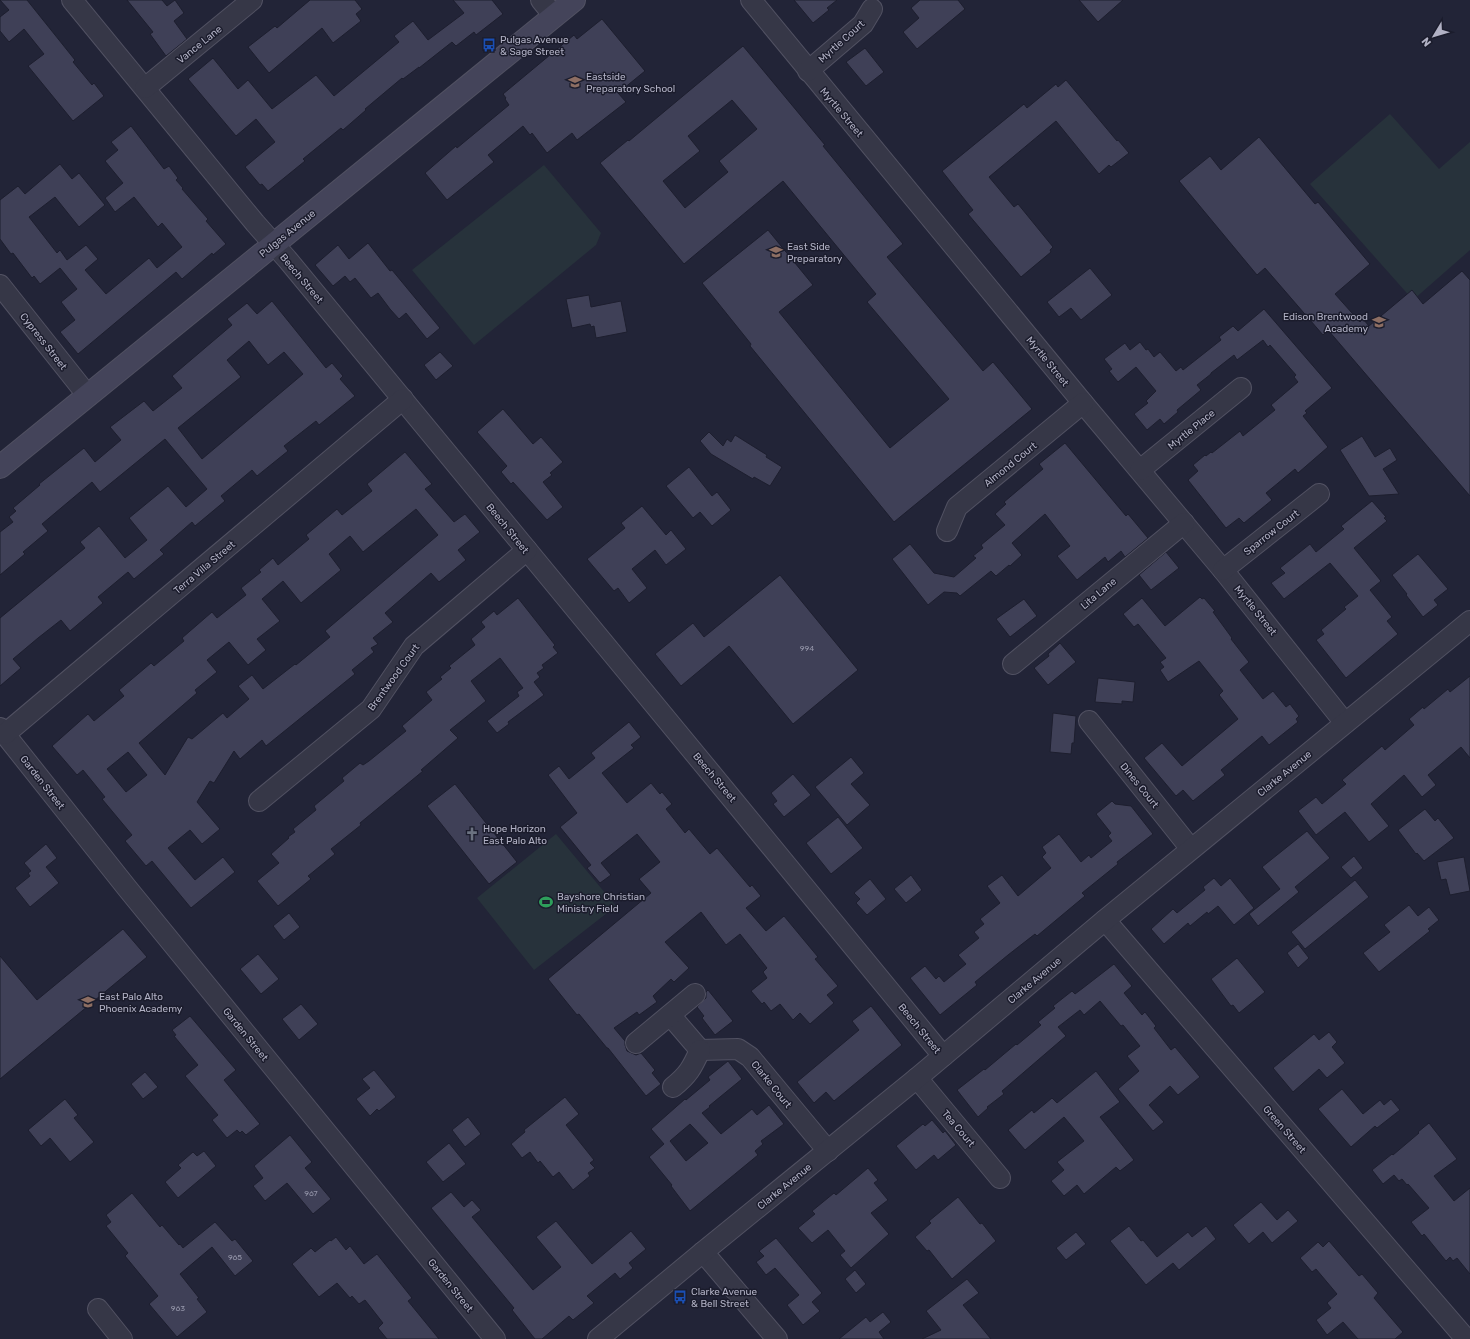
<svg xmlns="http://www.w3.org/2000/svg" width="1470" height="1339" font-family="Rubik,sans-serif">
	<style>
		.green { fill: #27323b }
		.building { fill: #3f4057; stroke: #1d1e2e; fill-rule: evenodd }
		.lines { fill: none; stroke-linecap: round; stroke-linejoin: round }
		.street-casing { stroke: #515162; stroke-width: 22 }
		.secondary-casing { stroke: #515162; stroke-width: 24 }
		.street { stroke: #363747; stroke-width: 20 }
		.secondary { stroke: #44445a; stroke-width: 22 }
		.labels { text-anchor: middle; stroke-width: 3; stroke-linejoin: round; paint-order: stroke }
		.number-label { font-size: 8px; fill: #9495a9 }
		.poi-label { font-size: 10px; fill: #b1b1c4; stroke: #1b1c2c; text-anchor: start }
		.street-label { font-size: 10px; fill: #b1b1c4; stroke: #1b1c2c }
	</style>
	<rect width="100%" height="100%" fill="#222437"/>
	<!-- green -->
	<g class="green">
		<polygon points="1390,114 1439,169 1470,142 1470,250 1413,300 1310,184"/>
		<polygon points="544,165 601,233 596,245 474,345 412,270"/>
		<polygon points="556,834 616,906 534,970 477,898"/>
	</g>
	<!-- building -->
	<g class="building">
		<polygon points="0,0 27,0 75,60 73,62 92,85 94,83 104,96 73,121 28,66 44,54 24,29 9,42 0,31 0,17 9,10"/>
		<polygon points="127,0 162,0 167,6 175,0 184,13 174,21 187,39 166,56 150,34 153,32"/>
		<polygon points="310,0 355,0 362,9 356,14 361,21 333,43 322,28 269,73 248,47 275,26 277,28"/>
		<polygon points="453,0 492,0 503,14 476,35 474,32 456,46 452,42 419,68 419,67 403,79 402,78 365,109 366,110 343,130 341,128 303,159 305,161 268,191 262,184 260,185 245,167 275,142 256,119 236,136 188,79 213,58 238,89 248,80 272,109 316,75 334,96 399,42 394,36 413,21 428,40 464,13"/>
		<polygon points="794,0 837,0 827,8 829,10 813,23"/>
		<polygon points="920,0 958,0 965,9 917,49 903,32 919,18 911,8"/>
		<polygon points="1079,0 1123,0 1098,22"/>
		<polygon points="602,19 645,71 618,93 626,102 577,140 572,133 547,153 532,133 530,135 523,126 488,155 494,162 447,200 425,173 456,146 457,148 509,105 505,99 506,98 503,94 574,35 577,39"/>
		<path d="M743,46L825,145L823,146L903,244L887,257L983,371L993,362L1032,409L894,522L750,346L751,344L702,283L768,230L813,285L779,312L890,448L949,399L867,302L876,294L783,181L684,264L600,163L628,140L629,141ZM732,100L757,129L719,161L728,172L685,208L663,181L700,151L688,136Z"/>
		<polygon points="865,48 884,72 866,86 846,62"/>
		<polygon points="1066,80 1117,141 1118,140 1129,153 1111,167 1109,165 1099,174 1056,121 989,177 1014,207 1018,204 1053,247 1050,250 1051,252 1021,277 968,214 973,210 942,171 1024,104 1027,108 1056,84 1058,87"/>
		<polygon points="131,126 164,169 169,166 178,178 176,180 183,188 182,189 208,219 206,221 226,244 213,255 212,253 182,279 176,272 78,354 60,332 75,320 61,302 77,289 60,268 40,284 34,276 32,278 13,253 11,254 0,239 0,200 18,186 25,194 60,164 72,179 79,173 105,205 79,227 55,197 29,217 57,253 60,250 67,260 86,245 98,259 85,270 106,294 149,258 157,268 182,247 162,223 158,227 134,197 115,212 105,198 123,183 105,161 118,150 111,142"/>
		<polygon points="1259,137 1315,204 1318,202 1370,264 1335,294 1360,322 1363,319 1369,326 1412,290 1423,304 1462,271 1470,280 1470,496 1328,330 1323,335 1265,268 1257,275 1179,181 1210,156 1221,170"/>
		<polygon points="368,243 390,271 392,270 440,328 427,339 406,313 399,319 390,309 378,293 371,298 355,278 350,282 345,276 333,286 315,265 338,245 349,259"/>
		<polygon points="1090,268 1112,295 1081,320 1071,308 1059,317 1047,302"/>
		<polygon points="589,295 591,307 621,301 627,332 596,338 594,326 591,327 590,324 572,328 566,299"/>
		<path d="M272,301L326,368L332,363L343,376L340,379L355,396L319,425L316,421L284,446L288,451L257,476L252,470L221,496L225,501L195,526L192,522L160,550L164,554L134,579L128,572L98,597L103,603L70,631L61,620L38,638L13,659L21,668L0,686V618L85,548L80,542L99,526L125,558L147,540L129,518L168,486L186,507L207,489L165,439L100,492L92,482L42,524L48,531L23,552L25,554L0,575V532L13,522L9,517L16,511L13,508L40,485L39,484L84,448L95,462L121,440L110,427L144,401L153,411L182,388L172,376L232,325L227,319L247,303L257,314ZM249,341L268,365L284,352L303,374L202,459L178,428L241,377L227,360Z"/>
		<polygon points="1264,309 1332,388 1305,411 1307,413 1303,416 1328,447 1298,473 1295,469 1266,493 1272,500 1244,523 1239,518 1226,528 1188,480 1198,471 1193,465 1205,455 1206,456 1211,452 1212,453 1240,431 1243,436 1275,410 1271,405 1298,382 1294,377 1296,375 1270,345 1268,347 1263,340 1237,360 1234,355 1211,373 1211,374 1197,385 1201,390 1177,410 1178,412 1164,424 1160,419 1147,430 1134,414 1148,403 1146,401 1156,391 1136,367 1118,382 1109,371 1112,369 1104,359 1125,343 1130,350 1140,342 1146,350 1148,349 1154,357 1160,352 1176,371 1181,367 1183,370 1221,340 1219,337 1233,326 1238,331"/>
		<polygon points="440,352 453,366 436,380 424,365"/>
		<polygon points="503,409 533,444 541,437 563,462 550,473 552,475 543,482 563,507 547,520 513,482 511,484 501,472 507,466 477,432"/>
		<polygon points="709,432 723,446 727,439 731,442 735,435 767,455 766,457 782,467 770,486 754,477 753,479 711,454 700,441"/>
		<polygon points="1362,436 1375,457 1390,448 1397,460 1383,469 1399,494 1369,496 1340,450"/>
		<polygon points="1065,443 1126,516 1128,514 1148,538 1125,557 1121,551 1108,562 1105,557 1077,580 1057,556 1070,546 1045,514 1012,543 1022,555 1010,566 1009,565 996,576 991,571 960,596 957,593 944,592 928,605 892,559 910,544 934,573 954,577 976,558 973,556 983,548 981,545 1005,525 995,514 1006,504 1004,502 1043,469 1039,464"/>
		<path d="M405,452L432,484L425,489L454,522L465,514L480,532L458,550L466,560L439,582L431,573L385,613L393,622L373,638L378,644L371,648L374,652L352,670L355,674L266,746L262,740L240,759L234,751L214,783L210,781L197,802L220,829L202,844L190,830L168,848L195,880L223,857L235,872L191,908L152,861L146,866L125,841L132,835L102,799L105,797L83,770L77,775L52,746L88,714L94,721L124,696L119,690L151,663L154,666L184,641L182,638L212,612L217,618L246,595L241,588L261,572L259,570L273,558L278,565L309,539L306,535L337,509L342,515L372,491L367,484ZM416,509L438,535L325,631L330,637L296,665L295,664L263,689L252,675L238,686L249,699L227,718L223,713L192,739L188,737L165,775L139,743L197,693L195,690L217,672L207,660L229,642L248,665L266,650L257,639L280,621L262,599L283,581L301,603L341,570L329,554L350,536L363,552ZM128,752L147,775L126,792L107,769Z"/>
		<polygon points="689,467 712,496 717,492 731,510 712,526 700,512 693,518 666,486"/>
		<polygon points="1372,501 1386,517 1384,518 1387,521 1354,548 1381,581 1370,590 1392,617 1387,621 1398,634 1346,678 1316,640 1324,634 1321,630 1346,609 1344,607 1358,596 1330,563 1284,599 1271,583 1285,573 1280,568 1310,544 1316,552 1344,529 1341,526"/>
		<polygon points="642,506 666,535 671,530 686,549 666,565 655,550 632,569 647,588 629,603 618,588 614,591 587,559 625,528 621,523"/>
		<polygon points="1166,552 1179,568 1151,590 1139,575"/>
		<polygon points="1418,554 1448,589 1434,600 1438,605 1423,617 1406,595 1407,594 1392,575"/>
		<polygon points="780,575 858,670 793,724 729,646 681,686 655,654 693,623 704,637"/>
		<polygon points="1200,597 1202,599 1204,598 1215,611 1213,612 1232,638 1231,639 1249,662 1240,670 1263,699 1273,691 1286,707 1290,704 1299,716 1296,719 1298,722 1269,745 1262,736 1221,770 1225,775 1193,801 1183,790 1176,796 1144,758 1162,743 1182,766 1238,719 1219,695 1223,691 1199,661 1168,682 1160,670 1164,667 1160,662 1166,658 1138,624 1134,627 1123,614 1142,598 1165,626"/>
		<polygon points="518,598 555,645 553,647 558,653 542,665 544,668 537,673 540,677 534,682 544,695 508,722 509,724 497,733 487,721 519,696 517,692 523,688 500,658 471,681 486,701 450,730 458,738 421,770 423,771 360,823 361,825 331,849 335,854 308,876 311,879 278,906 257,881 279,863 271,854 289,838 288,837 295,832 293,829 316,810 314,806 344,781 342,778 360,763 363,765 369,761 406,731 402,726 432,700 426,692 442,679 440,677 451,668 449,666 475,645 471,639 485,627 481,622 494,611 497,615"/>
		<polygon points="1024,599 1037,616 1010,637 996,619"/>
		<polygon points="1060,643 1076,662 1048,685 1034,668 1049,656 1048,654"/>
		<polygon points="1470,676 1470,758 1461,747 1428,775 1436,785 1422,797 1404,775 1371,804 1389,826 1369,842 1345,812 1316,835 1298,811 1316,797 1322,804 1346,784 1342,780 1382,746 1385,750 1414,725 1409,719 1423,707 1424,709 1448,689 1450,692"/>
		<polygon points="1098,678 1135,682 1133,702 1122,701 1122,704 1095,702"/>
		<polygon points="1053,713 1076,716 1074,743 1072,743 1071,754 1050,752"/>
		<polygon points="629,722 641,737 631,745 634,748 602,773 627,803 651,783 660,794 662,792 672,804 666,809 685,833 689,829 710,854 717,848 750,887 752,885 761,896 746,908 766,931 784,916 818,957 815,959 838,986 827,995 834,1003 810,1024 800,1013 793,1020 780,1004 771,1011 764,1002 762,1004 751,991 767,978 763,972 767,968 740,934 726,945 701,912 665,942 689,968 674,982 671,979 653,996 657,1002 639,1015 637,1012 614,1028 625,1041 625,1045 627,1051 636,1055 641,1053 655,1070 652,1073 661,1084 646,1096 608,1048 607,1048 579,1014 577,1015 548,979 651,893 639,879 660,862 637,834 601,863 611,875 600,883 587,868 591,865 560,827 577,813 548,775 559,766 569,779 595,758 591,753"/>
		<polygon points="851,757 864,773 851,784 870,805 847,825 815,787"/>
		<polygon points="793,774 811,795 784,817 773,804 777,801 771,793"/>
		<polygon points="455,784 517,862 489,884 427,806"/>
		<polygon points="1112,801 1115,804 1131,806 1153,834 1117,862 1118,864 1082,893 1085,896 1037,936 1035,934 1008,955 975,982 977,985 940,1015 910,978 925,966 936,979 939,976 944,982 966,964 958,955 979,938 974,932 984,924 980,919 1000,903 987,886 1002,875 1018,896 1051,868 1042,857 1046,853 1042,847 1059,834 1081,862 1089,855 1091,858 1112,841 1108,836 1111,833 1096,814"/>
		<polygon points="1425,809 1435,821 1438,818 1454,838 1424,861 1417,853 1416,854 1398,830"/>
		<polygon points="838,817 863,848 831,874 806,843"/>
		<polygon points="1307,831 1330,858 1295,887 1299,892 1258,926 1249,914 1280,889 1262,867"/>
		<polygon points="46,844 57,858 46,867 59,883 30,907 15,888 30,876 28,873 31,871 24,863"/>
		<polygon points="1354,856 1363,868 1351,878 1341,867"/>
		<polygon points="1464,857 1470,891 1450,895 1446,879 1441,880 1437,862"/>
		<polygon points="911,875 922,890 906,903 894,889"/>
		<polygon points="1214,878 1221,886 1230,878 1254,908 1234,925 1218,906 1208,914 1207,912 1190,926 1188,923 1164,944 1151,929 1173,909 1177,913 1205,890 1203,887"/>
		<polygon points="870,879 886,899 867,915 856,903 860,899 854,893"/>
		<polygon points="1355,880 1369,897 1305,949 1291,932"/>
		<polygon points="1409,905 1418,916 1429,907 1439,920 1428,929 1430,931 1379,972 1363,953 1390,932 1384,925"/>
		<polygon points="289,913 300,927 284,940 273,926"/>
		<polygon points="123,929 147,957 0,1079 0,956 37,1000"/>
		<polygon points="1298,944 1309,958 1298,968 1287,953"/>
		<polygon points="258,954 279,979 261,994 240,969"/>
		<polygon points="1237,958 1265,992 1239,1013 1233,1005 1231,1006 1211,979"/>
		<polygon points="1114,964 1132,986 1124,993 1142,1015 1145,1012 1156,1026 1154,1028 1171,1050 1175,1047 1200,1077 1178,1095 1170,1086 1149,1105 1164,1122 1153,1131 1118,1089 1139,1071 1127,1056 1140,1046 1123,1025 1121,1026 1100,1001 1084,1015 1080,1010 1058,1027 1066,1036 1002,1091 1004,1094 987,1107 988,1108 978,1117 957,1090 984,1069 985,1070 1016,1044 1017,1045 1041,1025 1038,1022 1055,1008 1053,1006 1072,991 1075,994 1083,988"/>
		<polygon points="708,990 733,1021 715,1035 702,1018 704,1016 697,1007 706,998 706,992"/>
		<polygon points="301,1004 318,1024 299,1040 282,1019"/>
		<polygon points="871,1006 902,1045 834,1101 826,1092 814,1103 797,1082 859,1030 852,1021"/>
		<polygon points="190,1016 236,1070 224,1080 260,1124 246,1135 242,1131 240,1133 237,1130 227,1138 212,1120 218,1115 185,1076 198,1065 174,1036 176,1035 172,1030"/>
		<polygon points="1329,1032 1337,1042 1332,1047 1345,1063 1327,1078 1319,1069 1293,1092 1273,1068 1314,1034 1319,1040"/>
		<path d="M728,1061L742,1079L709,1106L710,1107L702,1113L721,1134L752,1109L757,1115L769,1105L784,1124L761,1141L763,1144L755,1151L758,1155L690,1211L677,1194L671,1186L672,1185L649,1157L664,1144L651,1129L685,1099L686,1100L710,1080L708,1077ZM690,1124L708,1143L686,1161L670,1141Z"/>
		<polygon points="374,1070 396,1097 379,1111 377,1109 370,1116 356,1099 370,1088 362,1079"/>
		<polygon points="1096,1071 1120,1102 1100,1117 1134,1160 1120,1171 1116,1167 1084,1194 1077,1185 1064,1196 1051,1181 1064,1170 1057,1162 1084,1141 1064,1117 1025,1150 1008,1130 1032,1110 1034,1113 1052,1098 1057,1103"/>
		<polygon points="145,1072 158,1087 143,1099 131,1084"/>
		<polygon points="1342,1089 1363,1114 1380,1100 1384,1105 1391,1099 1400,1110 1377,1128 1375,1126 1351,1147 1318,1109"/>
		<polygon points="565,1097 579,1114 566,1125 594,1160 590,1163 595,1168 588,1173 590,1176 573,1190 559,1172 553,1177 540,1161 538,1163 530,1152 522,1158 511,1144 525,1132 524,1130"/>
		<polygon points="65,1099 78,1115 74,1118 94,1142 70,1162 50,1138 41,1146 28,1130"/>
		<polygon points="468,1117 481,1134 465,1147 452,1130"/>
		<polygon points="932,1120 943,1133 945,1131 956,1145 938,1160 934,1155 916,1170 896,1146 923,1124 925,1126"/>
		<polygon points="1429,1123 1457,1159 1434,1176 1454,1201 1470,1188 1470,1274 1457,1258 1453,1261 1450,1257 1446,1261 1424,1234 1422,1236 1411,1222 1429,1208 1408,1184 1407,1185 1402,1179 1399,1181 1394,1175 1383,1184 1372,1170 1392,1154 1393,1155 1419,1133 1418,1132"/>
		<polygon points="290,1135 312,1162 305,1168 331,1199 313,1214 287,1183 265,1201 253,1186 263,1178 254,1166"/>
		<polygon points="449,1143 466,1164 443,1182 426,1162"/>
		<polygon points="204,1151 216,1166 178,1198 165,1182 181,1168 178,1165 193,1152 197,1156"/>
		<polygon points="868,1168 878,1180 874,1183 888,1200 871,1213 889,1234 851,1268 840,1255 845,1251 828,1230 812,1243 798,1228 815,1214 812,1211 834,1193 836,1195"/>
		<polygon points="451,1192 464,1207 472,1200 481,1210 472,1217 533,1290 561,1267 536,1237 556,1221 592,1264 631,1231 646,1249 629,1263 633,1268 620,1279 615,1273 587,1296 594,1303 573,1320 569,1316 542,1339 535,1339 512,1310 514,1308 431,1208"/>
		<polygon points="132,1193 160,1227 162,1225 179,1245 180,1244 183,1248 215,1222 232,1241 235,1239 253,1261 235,1276 212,1247 180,1274 199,1298 197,1299 207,1312 177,1337 149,1304 158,1296 125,1256 128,1253 106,1226 111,1222 106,1215"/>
		<polygon points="958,1197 980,1224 982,1223 996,1241 952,1279 929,1250 927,1251 915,1237 931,1223 929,1221"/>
		<polygon points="1261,1202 1277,1220 1288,1210 1298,1221 1272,1243 1263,1232 1249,1244 1233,1225"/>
		<polygon points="1129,1226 1141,1241 1143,1240 1157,1257 1188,1232 1192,1237 1206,1226 1216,1239 1179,1270 1173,1263 1146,1285 1110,1241"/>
		<polygon points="1076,1232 1086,1244 1066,1260 1056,1248"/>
		<polygon points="336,1237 346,1250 350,1246 364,1264 377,1254 412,1298 408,1301 439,1339 387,1339 378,1328 383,1323 365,1300 359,1304 352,1296 350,1298 337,1283 319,1297 292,1264 311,1248 315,1252 330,1240 331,1241"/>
		<polygon points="776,1238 822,1293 812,1302 820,1311 803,1325 787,1305 799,1295 775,1268 766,1275 756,1262 764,1256 759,1251"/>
		<polygon points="1329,1241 1359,1276 1362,1274 1378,1293 1374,1298 1403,1332 1395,1339 1358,1339 1343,1322 1327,1335 1316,1320 1331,1308 1327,1303 1337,1294 1316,1269 1312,1272 1300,1258 1318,1242 1323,1247"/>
		<polygon points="855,1270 866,1284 856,1293 845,1279"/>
		<polygon points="967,1279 979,1293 963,1305 991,1339 922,1339 941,1330 926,1311"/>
		<polygon points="883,1312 891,1322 879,1332 884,1339 839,1339 866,1317 870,1322"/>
	</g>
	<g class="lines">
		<!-- street casing -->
		<g class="street-casing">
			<g id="street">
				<polyline points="72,0 255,223 287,259 733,800 943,1056"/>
				<polyline points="541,0 554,16"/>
				<polyline points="751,0 1083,403 1223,570 1345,723"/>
				<polyline points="808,71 863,24 872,9"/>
				<polyline points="145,88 252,0"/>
				<polyline points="0,285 88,396"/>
				<polyline points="1140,470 1241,388"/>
				<polyline points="947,531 957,507 1083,403"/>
				<polyline points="1223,570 1319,494"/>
				<polyline points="1013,664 1184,523"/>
				<polyline points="1089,721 1191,849"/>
				<polyline points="0,728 127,888 495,1339"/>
				<polyline points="5,734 403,399"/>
				<polyline points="259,801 371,709 414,646 527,550"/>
				<polyline points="1105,920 1466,1339"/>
				<polyline points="670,1015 700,1050 738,1049 750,1057 828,1151"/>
				<polyline points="636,1043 695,994"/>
				<polyline points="917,1078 1000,1178"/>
				<path d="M673,1087C688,1075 692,1068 700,1050"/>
				<polyline points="703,1252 777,1339"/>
				<polyline points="98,1309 122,1339"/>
				<polyline points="598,1339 703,1252 917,1078 1105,920 1470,621"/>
			</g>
		</g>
		<!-- secondary casing -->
		<g class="secondary-casing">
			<polyline id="secondary" points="0,467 574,0"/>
		</g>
		<!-- street -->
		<use href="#street" class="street"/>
		<!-- secondary -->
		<use href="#secondary" class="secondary"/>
	</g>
	<!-- icons -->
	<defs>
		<g id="bus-bare" transform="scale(1.08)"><path d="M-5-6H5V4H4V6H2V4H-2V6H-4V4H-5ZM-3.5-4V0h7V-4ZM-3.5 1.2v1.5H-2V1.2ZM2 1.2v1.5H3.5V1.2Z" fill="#1a4fb4" stroke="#1b1c2c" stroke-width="2.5" paint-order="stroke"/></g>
		<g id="school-bare" transform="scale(1.08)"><path d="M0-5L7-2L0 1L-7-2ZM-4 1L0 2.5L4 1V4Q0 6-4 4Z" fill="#8d6e63" stroke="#1b1c2c" stroke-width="2.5" paint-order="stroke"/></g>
		<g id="church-bare" transform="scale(1.08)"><path d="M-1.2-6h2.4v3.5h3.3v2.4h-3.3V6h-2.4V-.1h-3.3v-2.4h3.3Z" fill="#6b7280" stroke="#1b1c2c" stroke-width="2.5" paint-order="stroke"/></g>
		<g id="stadium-bare" transform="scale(1.08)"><path d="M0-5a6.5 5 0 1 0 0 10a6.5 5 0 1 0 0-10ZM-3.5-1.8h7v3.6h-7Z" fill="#2e9e5b" stroke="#1b1c2c" stroke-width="2.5" paint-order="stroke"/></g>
	</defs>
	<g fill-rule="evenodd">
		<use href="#bus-bare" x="489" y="45"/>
		<use href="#school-bare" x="575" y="82"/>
		<use href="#school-bare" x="776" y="252"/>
		<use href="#school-bare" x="1379" y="322"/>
		<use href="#church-bare" x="472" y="834"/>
		<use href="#stadium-bare" x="546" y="902"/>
		<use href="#school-bare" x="88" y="1002"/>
		<use href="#bus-bare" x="680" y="1297"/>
	</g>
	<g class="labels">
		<!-- number labels -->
		<g class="number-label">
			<text x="807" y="651">994</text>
			<text x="311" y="1196">967</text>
			<text x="235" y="1260">965</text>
			<text x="178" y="1311">963</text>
		</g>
		<!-- poi labels -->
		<g class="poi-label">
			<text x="500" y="43">Pulgas Avenue<tspan x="500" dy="12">&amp; Sage Street</tspan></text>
			<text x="586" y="80">Eastside<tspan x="586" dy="12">Preparatory School</tspan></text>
			<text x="787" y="250">East Side<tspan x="787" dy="12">Preparatory</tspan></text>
			<text x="1368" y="320" text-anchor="end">Edison Brentwood<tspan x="1368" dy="12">Academy</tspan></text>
			<text x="483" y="832">Hope Horizon<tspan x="483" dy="12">East Palo Alto</tspan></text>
			<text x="557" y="900">Bayshore Christian<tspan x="557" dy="12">Ministry Field</tspan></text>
			<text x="99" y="1000">East Palo Alto<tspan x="99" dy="12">Phoenix Academy</tspan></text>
			<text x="691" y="1295">Clarke Avenue<tspan x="691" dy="12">&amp; Bell Street</tspan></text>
		</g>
		<!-- street labels -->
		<g class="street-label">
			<text transform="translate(841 41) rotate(-42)" y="4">Myrtle Court</text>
			<text transform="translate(199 44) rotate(-39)" y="4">Vance Lane</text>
			<text transform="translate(842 112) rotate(50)" y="4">Myrtle Street</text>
			<text transform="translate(287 233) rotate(-39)" y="4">Pulgas Avenue</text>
			<text transform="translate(302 278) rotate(50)" y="4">Beech Street</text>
			<text transform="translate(44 341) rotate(52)" y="4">Cypress Street</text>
			<text transform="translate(1048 361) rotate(51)" y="4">Myrtle Street</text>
			<text transform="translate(1191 429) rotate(-39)" y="4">Myrtle Place</text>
			<text transform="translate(1010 464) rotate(-39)" y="4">Almond Court</text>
			<text transform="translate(508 528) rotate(51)" y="4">Beech Street</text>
			<text transform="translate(1271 532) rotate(-38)" y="4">Sparrow Court</text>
			<text transform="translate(204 567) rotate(-40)" y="4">Terra Villa Street</text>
			<text transform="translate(1098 593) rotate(-40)" y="4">Lita Lane</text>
			<text transform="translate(1256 610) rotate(51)" y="4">Myrtle Street</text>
			<text transform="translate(393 677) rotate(-54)" y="4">Brentwood Court</text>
			<text transform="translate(1284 773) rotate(-39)" y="4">Clarke Avenue</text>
			<text transform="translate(715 777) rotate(50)" y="4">Beech Street</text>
			<text transform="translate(43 782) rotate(52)" y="4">Garden Street</text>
			<text transform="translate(1140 785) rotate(51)" y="4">Dines Court</text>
			<text transform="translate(1034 980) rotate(-40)" y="4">Clarke Avenue</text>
			<text transform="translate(920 1028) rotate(51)" y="4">Beech Street</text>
			<text transform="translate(246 1034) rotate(51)" y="4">Garden Street</text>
			<text transform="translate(772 1084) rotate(51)" y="4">Clarke Court</text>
			<text transform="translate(959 1128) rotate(50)" y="4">Tea Court</text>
			<text transform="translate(1285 1129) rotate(49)" y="4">Green Street</text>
			<text transform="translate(784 1186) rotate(-39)" y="4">Clarke Avenue</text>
			<text transform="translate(451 1285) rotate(51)" y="4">Garden Street</text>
		</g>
	</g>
	<!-- north arrow -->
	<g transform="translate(1434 36) rotate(232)" stroke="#1b1c2c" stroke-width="3" paint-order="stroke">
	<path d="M0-3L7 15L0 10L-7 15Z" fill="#b1b1c4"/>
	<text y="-6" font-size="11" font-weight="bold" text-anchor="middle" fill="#b1b1c4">N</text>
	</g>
</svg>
